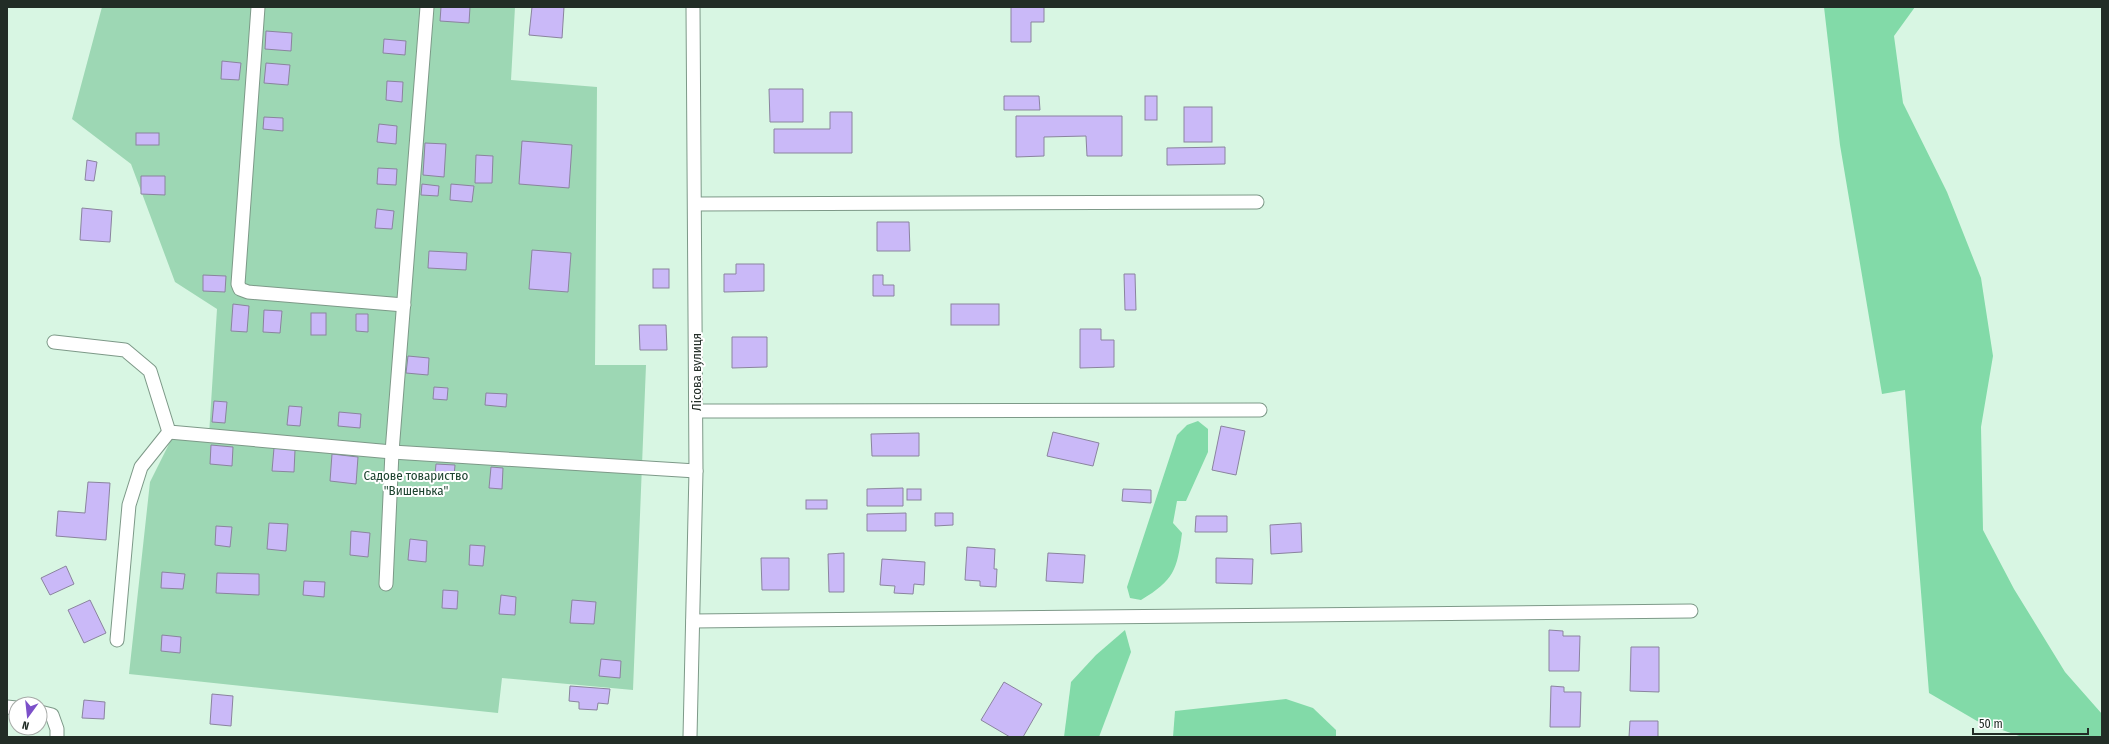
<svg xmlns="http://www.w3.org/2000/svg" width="2109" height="744" font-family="'Fira Sans Condensed',sans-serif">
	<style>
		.green { fill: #9dd7b4 }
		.water { fill: #82daa8 }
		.building { fill: #cab9f8; stroke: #8a849e }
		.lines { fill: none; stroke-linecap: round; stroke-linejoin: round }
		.street-casing { stroke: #7d9988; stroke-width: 15 }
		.street { stroke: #fff; stroke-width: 13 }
		.labels { text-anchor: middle; stroke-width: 4; stroke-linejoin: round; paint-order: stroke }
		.street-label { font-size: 13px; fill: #222d26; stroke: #fff }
		.park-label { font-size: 13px; fill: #1d432f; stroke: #fff }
	</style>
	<rect width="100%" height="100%" fill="#d8f6e3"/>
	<!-- green -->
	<polygon class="green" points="102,7 515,7 511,80 597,87 595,365 646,365 633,690 502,678 498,713 129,674 150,482 175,432 209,435 217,309 175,282 131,164 72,119"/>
	<!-- water -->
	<g class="water">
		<polygon points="1824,7 1915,7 1894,36 1903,103 1947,192 1981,278 1993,356 1981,427 1983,530 2014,589 2065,672 2102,714 2102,737 2022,737 1977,721 1929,693 1905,390 1882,394 1840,145"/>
		<path d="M1198,421L1208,429V452L1186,501H1177L1173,523L1182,533C1177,570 1174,580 1141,600L1130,598L1127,587L1177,435L1187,425Z"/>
		<polygon points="1125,630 1131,652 1099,737 1064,737 1071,682 1096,655"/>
		<polygon points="1286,699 1313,708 1336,730 1336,737 1173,737 1175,711"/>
	</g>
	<!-- building -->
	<g class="building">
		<polygon points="441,7 470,7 469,23 440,21"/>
		<polygon points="532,7 564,7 562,38 529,35"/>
		<polygon points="1011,7 1044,7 1044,22 1031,22 1031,42 1011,42"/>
		<polygon points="266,31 292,33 291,51 265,49"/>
		<polygon points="384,39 406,41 405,55 383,53"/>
		<polygon points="222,61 241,63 239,80 221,79"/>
		<polygon points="266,63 290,65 288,85 264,83"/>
		<polygon points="387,81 403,82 402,102 386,100"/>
		<polygon points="769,89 803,89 803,122 770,122"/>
		<polygon points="1004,96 1039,96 1040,110 1004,110"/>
		<rect x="1145" y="96" width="12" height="24"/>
		<rect x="1184" y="107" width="28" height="35"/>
		<polygon points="830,112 852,112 852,153 774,153 774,129 830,129"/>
		<polygon points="1016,116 1122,116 1122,156 1087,156 1086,136 1044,137 1044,156 1016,157"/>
		<polygon points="264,117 283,118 283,131 263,129"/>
		<polygon points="379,124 397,126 396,144 377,142"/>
		<rect x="136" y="133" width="23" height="12"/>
		<polygon points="522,141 572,145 569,188 519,184"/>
		<polygon points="425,143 446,144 444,177 423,175"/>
		<polygon points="1225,147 1225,164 1167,165 1167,148"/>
		<polygon points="476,155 493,156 492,183 475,183"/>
		<polygon points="87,160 97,162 94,181 85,180"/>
		<polygon points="378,168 397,169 396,185 377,184"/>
		<polygon points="141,176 165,176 165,195 141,194"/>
		<polygon points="422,184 439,186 438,196 421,195"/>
		<polygon points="451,184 474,186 472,202 450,200"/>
		<polygon points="82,208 112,211 110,242 80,240"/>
		<polygon points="377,209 394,211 392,229 375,228"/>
		<polygon points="877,222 909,222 910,251 877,251"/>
		<polygon points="532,250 571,253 568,292 529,289"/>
		<polygon points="429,251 467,253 466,270 428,268"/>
		<polygon points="736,264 764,264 764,291 724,292 724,274 736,274"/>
		<rect x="653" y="269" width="16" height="19"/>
		<polygon points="1124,274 1135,274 1136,310 1125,310"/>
		<polygon points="203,275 226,276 225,292 203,291"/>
		<polygon points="873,275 883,275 883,285 894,285 894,296 873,296"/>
		<polygon points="233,304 249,306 247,332 231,331"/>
		<rect x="951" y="304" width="48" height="21"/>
		<polygon points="264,310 282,311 280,333 263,332"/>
		<rect x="311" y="313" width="15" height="22"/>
		<polygon points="356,314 368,314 368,332 356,331"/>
		<polygon points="639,325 666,325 667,350 640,350"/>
		<polygon points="1080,329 1101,329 1101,340 1114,340 1114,367 1080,368"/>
		<polygon points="732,337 767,337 767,367 732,368"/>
		<polygon points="408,356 429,358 428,375 406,373"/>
		<polygon points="434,387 448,388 447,400 433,399"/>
		<polygon points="486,393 507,394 506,407 485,405"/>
		<polygon points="214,401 227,402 225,423 212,422"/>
		<polygon points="289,406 302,407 300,426 287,425"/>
		<polygon points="339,412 361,414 360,428 338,426"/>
		<polygon points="1221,426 1245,431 1236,475 1212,470"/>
		<polygon points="1053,432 1099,443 1093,466 1047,456"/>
		<polygon points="919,433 919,456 872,456 871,434"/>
		<polygon points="211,445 233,447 232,466 210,464"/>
		<polygon points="274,448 295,450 294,472 272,471"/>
		<polygon points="332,454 358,457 356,484 330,481"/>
		<polygon points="436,464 455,465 454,476 435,474"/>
		<polygon points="491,467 503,468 502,489 489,488"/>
		<polygon points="88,482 110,483 106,540 56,536 58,511 85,513"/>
		<polygon points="903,488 903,506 867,506 867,489"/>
		<rect x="907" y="489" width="14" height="11"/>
		<polygon points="1123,489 1151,490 1151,503 1122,501"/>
		<rect x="806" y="500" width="21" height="9"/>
		<polygon points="906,513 906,531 867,531 867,514"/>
		<polygon points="935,513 953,513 953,525 935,526"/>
		<polygon points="1196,516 1227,516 1227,532 1195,532"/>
		<polygon points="269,523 288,524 286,551 267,549"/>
		<polygon points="1301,523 1302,552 1271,554 1270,525"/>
		<polygon points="216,526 232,527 230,547 215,545"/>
		<polygon points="351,531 370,533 368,557 350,555"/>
		<polygon points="410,539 427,541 426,562 408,560"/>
		<polygon points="470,545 485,546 483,566 469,565"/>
		<polygon points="967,547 995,549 994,569 997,569 996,587 980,586 980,581 965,580"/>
		<polygon points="844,553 844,592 829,592 828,554"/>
		<polygon points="1048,553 1085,555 1083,583 1046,581"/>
		<polygon points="761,558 789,558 789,590 762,590"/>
		<polygon points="1216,558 1253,559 1252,584 1216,583"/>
		<polygon points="882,559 925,562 924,585 914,584 913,594 894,593 895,586 880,585"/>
		<polygon points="66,566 74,584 50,595 41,578"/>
		<polygon points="162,572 185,574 183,589 161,588"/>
		<polygon points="217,573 259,574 259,595 216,593"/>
		<polygon points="304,581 325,582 324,597 303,595"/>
		<polygon points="443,590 458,591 457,609 442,608"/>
		<polygon points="501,595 516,597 515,615 499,614"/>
		<polygon points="90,600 106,633 84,643 68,610"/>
		<polygon points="572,600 596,602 594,624 570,623"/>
		<polygon points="1549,630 1563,631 1563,636 1580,636 1579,671 1549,671"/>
		<polygon points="162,635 181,637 180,653 161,651"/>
		<polygon points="1631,647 1659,647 1659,692 1630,691"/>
		<polygon points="601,659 621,661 620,678 599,676"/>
		<polygon points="1004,682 1042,704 1023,737 1010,737 981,720"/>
		<polygon points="570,686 610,689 608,704 598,703 597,710 579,709 579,702 569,701"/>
		<polygon points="1551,686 1564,687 1564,692 1581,692 1580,727 1550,727"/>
		<polygon points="212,694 233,696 231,726 210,724"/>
		<polygon points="84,700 105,702 104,719 82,718"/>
		<polygon points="1630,721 1658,721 1658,737 1629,737"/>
	</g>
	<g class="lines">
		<!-- street casing -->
		<g class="street-casing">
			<g id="street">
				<polyline points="258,7 238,284 240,289 248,292 404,305"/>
				<polyline points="696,204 1257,202"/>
				<polyline points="54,342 125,350 150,371 169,432 392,452 696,471"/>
				<polyline points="697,411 1260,410"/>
				<polyline points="386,584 392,452 427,7"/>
				<polyline points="693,621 1691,611"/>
				<polyline points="117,640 129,505 141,467 169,432"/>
				<polyline points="7,707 16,708"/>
				<polyline points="40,712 52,715 57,729 57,737"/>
				<polyline points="690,737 696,471 693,7"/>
			</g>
		</g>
		<!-- street -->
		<use href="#street" class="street"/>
	</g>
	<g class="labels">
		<!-- street labels -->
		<g class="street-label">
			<text transform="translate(696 372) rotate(-90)" y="5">Лісова вулиця</text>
		</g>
		<!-- park labels -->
		<g class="park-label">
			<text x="416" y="480">Садове товариство<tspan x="416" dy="15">"Вишенька"</tspan></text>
		</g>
	</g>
	<!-- border -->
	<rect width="2109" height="744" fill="none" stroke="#222d26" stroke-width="16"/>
	<!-- north arrow -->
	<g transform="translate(28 716) rotate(195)"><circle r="19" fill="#ffffff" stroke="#a7aba8"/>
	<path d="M0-3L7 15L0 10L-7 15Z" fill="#7c50c9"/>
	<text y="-6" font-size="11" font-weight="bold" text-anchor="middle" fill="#222d26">N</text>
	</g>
	<!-- scale -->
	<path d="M1973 728v6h115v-6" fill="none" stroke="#222d26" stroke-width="2"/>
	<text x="1979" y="728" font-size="12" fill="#222d26" stroke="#ffffff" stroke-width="3" paint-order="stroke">50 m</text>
</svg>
